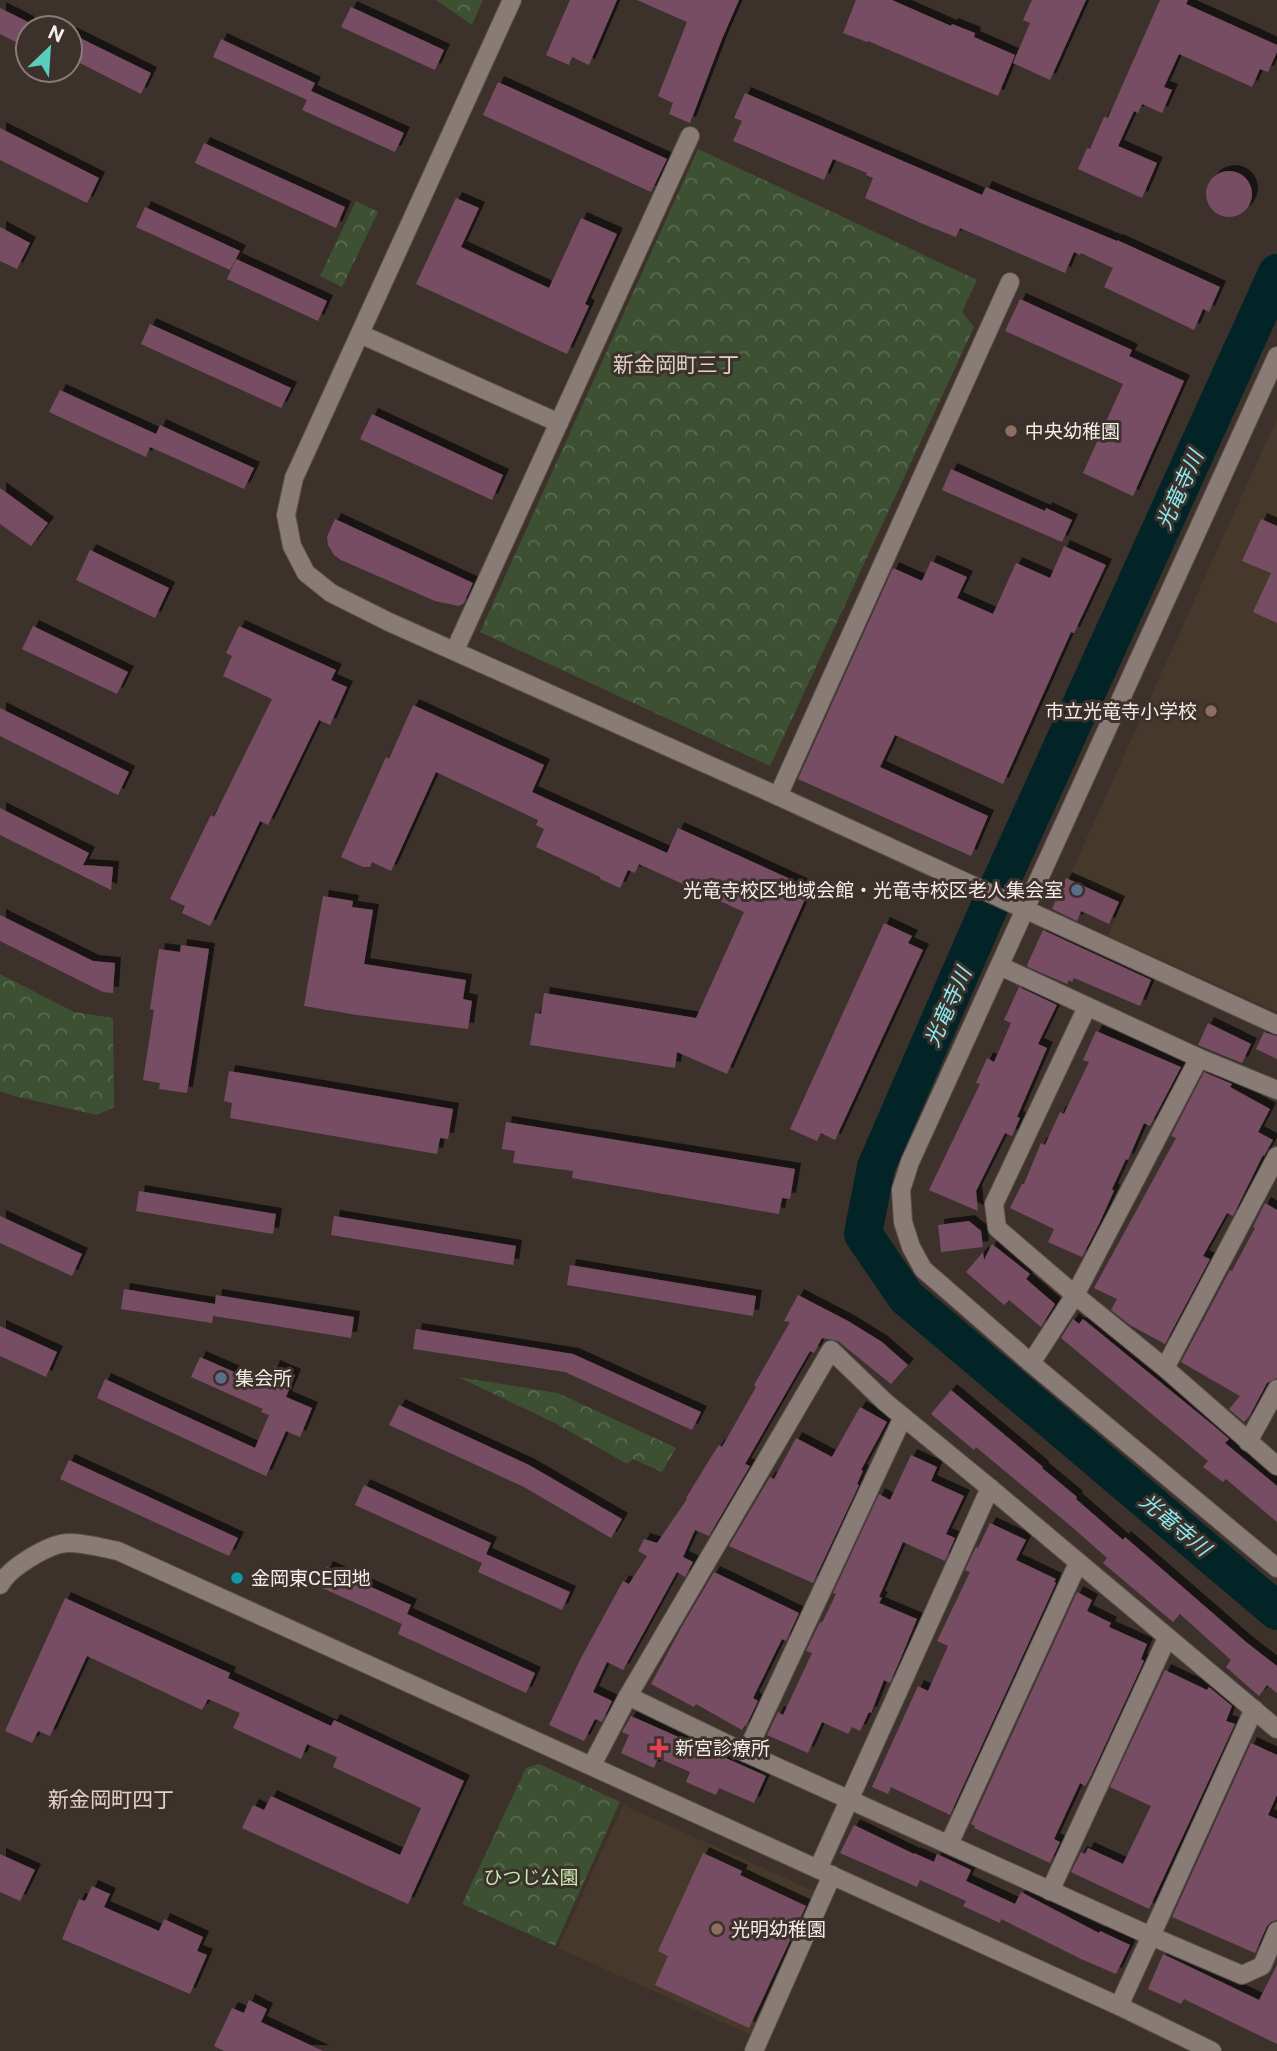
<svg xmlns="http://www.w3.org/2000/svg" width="1277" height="2051" font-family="'Public Sans','Noto Sans JP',sans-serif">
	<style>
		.education { fill: #46392b }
		.park { fill: url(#park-crowns) }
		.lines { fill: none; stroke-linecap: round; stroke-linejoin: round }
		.river { stroke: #032426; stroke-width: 38 }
		.building { fill: #774e64; filter: url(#shadow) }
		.minor-casing { stroke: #5a504b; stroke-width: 20 }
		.minor { stroke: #897b75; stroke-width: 18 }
		.education-dot { fill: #8d6e63; stroke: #3d312b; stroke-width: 2.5 }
		.service-dot { fill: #5c6f8a; stroke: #3d312b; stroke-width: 2.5 }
		.culture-dot { fill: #0f9aa8; stroke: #3d312b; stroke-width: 2.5 }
		.health-dot { fill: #e0444e; stroke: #3d312b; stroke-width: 2.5 }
		.labels { text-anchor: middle; stroke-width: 6; stroke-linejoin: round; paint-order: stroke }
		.poi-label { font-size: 19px; fill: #f5ede9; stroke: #3d312b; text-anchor: start }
		.park-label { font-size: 19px; fill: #c3ebad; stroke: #3d312b }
		.neighbourhood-label { font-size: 21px; fill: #e0d1ca; stroke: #3d312b }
		.water-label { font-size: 21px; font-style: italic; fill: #8becf4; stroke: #3d312b }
	</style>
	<defs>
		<pattern id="park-crowns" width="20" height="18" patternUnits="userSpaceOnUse" patternTransform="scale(1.75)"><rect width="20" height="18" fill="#3d5132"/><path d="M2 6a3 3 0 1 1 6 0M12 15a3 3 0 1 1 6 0" fill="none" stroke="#5a6a50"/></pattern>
		<filter id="shadow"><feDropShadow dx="6" dy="-6" stdDeviation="0" flood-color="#0009"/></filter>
	</defs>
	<rect width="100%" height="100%" fill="#3d312b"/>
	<!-- education -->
	<g class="education">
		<polygon points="1277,418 1277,1012 1108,936 1123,900 1070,875"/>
		<polygon points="623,1805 816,1892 751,2035 558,1948"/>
	</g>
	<!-- park -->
	<g class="park">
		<polygon points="436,0 483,0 472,25"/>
		<polygon points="698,149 977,280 962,312 974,327 770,766 480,632"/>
		<polygon points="356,201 378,212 342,287 320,276"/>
		<polygon points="0,974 74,1012 113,1018 114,1107 97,1115 14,1096 0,1091"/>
		<polygon points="458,1377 558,1393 676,1448 662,1472 633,1459 627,1464 555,1423"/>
		<polygon points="539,1764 620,1802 555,1946 462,1904 526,1768"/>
	</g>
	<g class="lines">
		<!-- river -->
		<polyline class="river" points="1277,273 984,919 876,1167 863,1234 906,1297 1277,1611"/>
	</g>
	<!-- building -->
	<g class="building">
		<polygon points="570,0 617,0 589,65 572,57 569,65 546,55"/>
		<polygon points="637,0 739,0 722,39 690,123 669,114 673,103 658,96 687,22"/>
		<polygon points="856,0 892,0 951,26 952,24 975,33 974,37 1015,55 998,96 868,41 867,42 843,33"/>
		<polygon points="1032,0 1086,0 1050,80 1013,63 1030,23 1023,20"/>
		<polygon points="1160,0 1188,0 1186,4 1277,45 1277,52 1268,72 1260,69 1252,87 1179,54 1164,87 1172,90 1162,113 1142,104 1138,113 1134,111 1118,146 1157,163 1142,198 1078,169 1087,148 1090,149 1104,117 1108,118"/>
		<polygon points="351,7 444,50 435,70 341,27"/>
		<polygon points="0,8 28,22 28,48 0,34"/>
		<polygon points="70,33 151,73 141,94 70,58"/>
		<polygon points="221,39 315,83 311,91 404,133 395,152 302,110 307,100 213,57"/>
		<polygon points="498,82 667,159 651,192 483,115"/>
		<polygon points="745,93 982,195 986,187 1117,241 1117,240 1220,287 1209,312 1203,309 1194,330 1104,287 1113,268 1081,253 1080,255 1074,252 1065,273 960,228 956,237 923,224 865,198 873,178 866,175 867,173 833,159 824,180 733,141 742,121 734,118"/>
		<polygon points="0,128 99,178 87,203 0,160"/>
		<polygon points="204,143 345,207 336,228 195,163"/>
		<circle cx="1229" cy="194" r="23"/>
		<polygon points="456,198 479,208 461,247 549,288 581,218 617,234 585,304 589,306 567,354 416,284"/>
		<polygon points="145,207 240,251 230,270 136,227"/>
		<polygon points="0,227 30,243 17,269 0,261"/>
		<polygon points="236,259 327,301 318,321 227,279"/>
		<polygon points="1020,299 1132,350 1129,356 1184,381 1133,496 1083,473 1123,384 1005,331"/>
		<polygon points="150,324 291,388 281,408 141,344"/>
		<polygon points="60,390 156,434 160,425 254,468 244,489 150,447 146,457 49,412"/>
		<polygon points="372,414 503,475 492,500 360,439"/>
		<polygon points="951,469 1045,511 1046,508 1072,520 1062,542 942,490"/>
		<polygon points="0,488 48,523 31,546 0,524"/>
		<polygon points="335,519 473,583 464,603 459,606 435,601 341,560 334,555 328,545 327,537"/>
		<polygon points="1261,519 1277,526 1277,623 1253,612 1271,573 1242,561"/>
		<polygon points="1064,546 1106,565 1074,633 1071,632 1003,784 895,735 880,767 988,816 971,856 798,779 893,568 922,581 931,561 967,577 957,598 993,614 1016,563 1050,578"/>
		<polygon points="90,550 169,588 155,618 76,580"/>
		<polygon points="33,626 128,672 117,694 22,649"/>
		<polygon points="239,626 336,670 331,680 347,687 330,725 319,720 268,825 260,821 210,926 182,913 185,906 170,899 211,815 214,817 272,699 223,676 232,656 226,653"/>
		<polygon points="413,705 544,765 532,792 667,853 678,828 810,888 727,1074 677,1052 675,1068 530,1045 535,1013 541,1014 544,993 696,1018 744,912 639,864 635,873 628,870 620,888 600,879 600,877 536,847 544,829 536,825 538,820 436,772 391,871 372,862 370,867 363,867 341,857 386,757 389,759"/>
		<polygon points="0,708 129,772 118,795 0,736"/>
		<polygon points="0,808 89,853 83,865 113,867 111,890 0,835"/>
		<polygon points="1066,878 1119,902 1109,924 1081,911 1077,921 1052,909"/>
		<polygon points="323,896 353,901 352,907 373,910 364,964 466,980 463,999 472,1001 468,1029 357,1015 304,1006"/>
		<polygon points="0,915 93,961 115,963 113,993 103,992 0,941"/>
		<polygon points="884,923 912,936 908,943 923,950 835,1140 821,1133 817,1141 790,1129"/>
		<polygon points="1043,930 1151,980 1140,1006 1074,978 1072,982 1069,980 1067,984 1028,967 1027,965"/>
		<polygon points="181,945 209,949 187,1093 159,1089 160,1083 143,1080 154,1010 150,1009 159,949 180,952"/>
		<polygon points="1019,987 1057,1005 1038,1044 1047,1048 1017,1117 1020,1118 1012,1136 1005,1133 976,1191 978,1211 929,1190 980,1084 976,1083 987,1058 994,1062 1011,1023 1004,1020"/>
		<polygon points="1208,1023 1251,1044 1242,1063 1198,1045"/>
		<polygon points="1096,1031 1181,1067 1150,1126 1144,1123 1128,1160 1126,1159 1112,1189 1114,1191 1099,1224 1082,1257 1048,1242 1054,1229 1010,1208 1022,1184 1024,1184 1041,1143 1045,1145 1060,1112 1064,1114 1089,1062 1083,1060"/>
		<polygon points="1264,1032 1277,1036 1277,1059 1256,1049"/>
		<polygon points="229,1071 453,1109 448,1139 440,1138 437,1154 230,1118 232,1103 224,1101"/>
		<polygon points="1204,1072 1232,1084 1230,1087 1270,1109 1258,1132 1273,1140 1264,1156 1263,1155 1233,1216 1227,1213 1203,1256 1210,1259 1165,1344 1130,1325 1111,1310 1117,1299 1094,1288 1176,1138 1171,1136"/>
		<polygon points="506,1122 795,1169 790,1199 782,1198 779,1214 572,1178 573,1171 513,1163 515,1151 502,1149"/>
		<polygon points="139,1191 276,1214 273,1234 136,1211"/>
		<polygon points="1265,1203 1277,1210 1277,1378 1267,1383 1250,1415 1244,1422 1229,1409 1240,1396 1181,1362 1230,1270 1232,1271 1255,1228 1253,1227"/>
		<polygon points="0,1216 82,1254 72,1276 0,1243"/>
		<polygon points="334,1216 516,1246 513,1265 331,1235"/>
		<polygon points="969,1221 981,1231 983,1247 941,1252 938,1225"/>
		<polygon points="992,1244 1030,1274 1026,1279 1055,1304 1041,1327 1009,1300 1004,1305 966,1272 983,1252 984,1260"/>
		<polygon points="570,1265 756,1296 753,1316 567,1285"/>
		<polygon points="124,1289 215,1304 216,1295 354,1317 351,1338 213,1316 212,1323 121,1309"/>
		<polygon points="798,1295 848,1321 882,1342 908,1365 891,1384 838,1341 822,1338 814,1353 810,1351 745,1464 750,1466 709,1536 695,1530 683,1557 693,1562 685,1577 677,1572 623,1670 607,1662 593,1692 612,1701 602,1722 595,1719 584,1741 549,1725 581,1658 623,1581 629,1584 647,1556 638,1551 644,1539 657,1543 687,1499 686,1498 713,1454 719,1445 722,1447 756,1387 754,1385 790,1322 784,1321"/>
		<polygon points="1073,1319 1079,1324 1083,1319 1214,1426 1229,1439 1225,1443 1277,1486 1277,1522 1226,1479 1223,1482 1203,1467 1208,1461 1061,1338"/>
		<polygon points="0,1326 57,1352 46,1377 0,1356"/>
		<polygon points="416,1329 573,1354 701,1412 692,1430 565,1372 413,1349"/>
		<polygon points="200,1357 266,1386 274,1366 295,1375 286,1397 312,1408 300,1437 286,1431 266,1476 97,1398 105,1379 255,1448 269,1415 261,1412 263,1409 191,1377"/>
		<polygon points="951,1390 1043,1467 1042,1468 1077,1497 1076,1499 1123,1540 1125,1537 1246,1642 1277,1666 1277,1693 1267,1685 1259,1696 1226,1667 1231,1660 1180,1614 1173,1622 1103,1563 1107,1558 1072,1527 976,1447 974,1450 931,1414"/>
		<polygon points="399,1405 529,1465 622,1519 611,1538 524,1487 389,1425"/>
		<polygon points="860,1407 887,1422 861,1470 863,1471 857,1484 859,1485 813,1583 729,1546 770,1477 774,1479 796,1438 832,1457"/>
		<polygon points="911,1455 937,1467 931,1481 964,1496 946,1534 955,1538 945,1561 903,1542 879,1597 882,1598 879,1603 917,1619 900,1660 890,1683 884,1680 871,1713 869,1712 860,1731 852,1727 848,1734 822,1722 808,1753 767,1735 778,1712 783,1715 812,1653 806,1651 820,1622 822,1623 836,1594 833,1593 879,1494 890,1500"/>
		<polygon points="69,1460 238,1538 229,1556 60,1479"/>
		<polygon points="364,1485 491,1543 486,1554 570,1592 562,1610 478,1572 482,1563 355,1505"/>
		<polygon points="990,1523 1026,1540 1016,1560 1056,1579 1054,1582 1056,1583 950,1815 891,1787 888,1794 872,1787 918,1686 928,1691 948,1646 937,1641 970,1572 965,1570 976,1547 978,1548"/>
		<polygon points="327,1567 411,1605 407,1614 535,1673 526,1693 398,1634 402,1624 318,1586"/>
		<polygon points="714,1572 799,1613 786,1641 782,1639 753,1698 758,1701 746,1726 745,1725 742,1730 696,1704 694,1707 651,1684 681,1628"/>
		<polygon points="1077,1592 1092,1600 1087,1611 1111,1623 1109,1627 1147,1644 1141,1659 1144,1661 1090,1778 1085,1786 1080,1783 1054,1839 1060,1842 1050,1863 974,1828 975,1826 971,1824"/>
		<polygon points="65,1598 230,1673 228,1678 331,1726 334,1720 464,1781 408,1904 242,1828 253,1805 264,1810 271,1796 400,1855 421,1808 333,1767 337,1757 307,1744 301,1759 233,1728 240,1713 208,1699 202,1710 87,1656 50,1736 38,1731 32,1743 5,1731"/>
		<polygon points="1165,1670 1207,1690 1209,1687 1232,1706 1226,1721 1235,1724 1149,1909 1071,1872 1081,1852 1085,1854 1088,1848 1123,1864 1151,1806 1110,1787"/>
		<polygon points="631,1716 766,1776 754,1803 719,1788 716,1795 686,1782 690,1772 658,1758 654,1768 621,1753 629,1735 622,1732"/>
		<polygon points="1251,1743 1277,1755 1277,1795 1268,1815 1277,1819 1277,1920 1271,1922 1267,1926 1255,1953 1172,1917"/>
		<polygon points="854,1825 914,1854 914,1853 934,1862 937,1854 971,1870 966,1881 1015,1904 1021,1892 1099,1933 1100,1931 1130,1945 1116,1974 1081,1959 1001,1919 1000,1923 963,1906 966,1901 920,1880 917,1887 840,1853"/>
		<polygon points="703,1853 742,1871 740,1875 806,1906 749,2028 655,1985 668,1956 658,1951"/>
		<polygon points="0,1854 35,1870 20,1901 0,1892"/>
		<polygon points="92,1886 110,1894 104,1907 159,1931 164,1919 203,1937 197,1951 207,1955 190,1994 62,1939 79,1899 85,1901"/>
		<polygon points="1163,1954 1259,2000 1277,1965 1277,2044 1184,1999 1181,2004 1148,1989"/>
		<polygon points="249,2000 267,2009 261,2022 323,2051 224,2051 214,2046 232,2008 244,2013"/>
	</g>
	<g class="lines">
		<!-- minor casing -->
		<g class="minor-casing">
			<g id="minor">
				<polyline points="512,0 294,478 286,515 292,546 306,573 331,593 389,622 778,796 1277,1025"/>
				<polyline points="360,334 559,423"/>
				<polyline points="1277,356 910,1162 901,1190 903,1222 911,1247 923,1269 1031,1363 1277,1568"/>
				<polyline points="455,650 690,136"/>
				<polyline points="778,796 1010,282"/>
				<polyline points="1000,966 1199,1058 1277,1090"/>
				<polyline points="1087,1007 994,1204 997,1228 1075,1295 1165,1368 1277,1466"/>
				<polyline points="1031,1363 1075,1295 1199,1058"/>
				<polyline points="1165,1368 1277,1156"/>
				<polyline points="1248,1442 1277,1389"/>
				<path d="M0,1585C9,1568 49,1543 69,1543C85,1543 103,1548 118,1551L1119,2006L1212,2051"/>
				<polyline points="628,1696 746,1753 1151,1936 1254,1709"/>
				<polyline points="746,1753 903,1417"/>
				<polyline points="592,1765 628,1696 831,1350 885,1402 990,1488 1277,1729"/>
				<polyline points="949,1844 1078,1563"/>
				<polyline points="818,1869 990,1488"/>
				<polyline points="1050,1891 1167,1638"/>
				<polyline points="1119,2006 1151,1936 1242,1975 1262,1966 1277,1931"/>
				<polyline points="754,2051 832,1875"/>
			</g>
		</g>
		<!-- minor -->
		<use href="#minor" class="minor"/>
	</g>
	<!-- markers -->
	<g class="education-dot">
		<circle cx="1011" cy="431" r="7"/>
		<circle cx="1211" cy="711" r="7"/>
		<circle cx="717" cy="1929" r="7"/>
	</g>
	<g class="service-dot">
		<circle cx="1077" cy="890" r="7"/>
		<circle cx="221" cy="1378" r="7"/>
	</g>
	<circle class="culture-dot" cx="237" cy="1578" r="7"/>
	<path class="health-dot" d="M655.5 1737.5h7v7h7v7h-7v7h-7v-7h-7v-7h7z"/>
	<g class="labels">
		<!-- poi labels -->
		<g class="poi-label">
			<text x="1025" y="438">中央幼稚園</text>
			<text x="1197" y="718" text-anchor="end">市立光竜寺小学校</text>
			<text x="1063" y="897" text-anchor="end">光竜寺校区地域会館・光竜寺校区老人集会室</text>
			<text x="235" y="1385">集会所</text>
			<text x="251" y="1585">金岡東CE団地</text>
			<text x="675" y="1755">新宮診療所</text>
			<text x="731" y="1936">光明幼稚園</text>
		</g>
		<!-- park labels -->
		<g class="park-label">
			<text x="531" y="1884">ひつじ公園</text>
		</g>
		<!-- neighbourhood labels -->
		<g class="neighbourhood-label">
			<text x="676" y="372">新金岡町三丁</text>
			<text x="111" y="1807">新金岡町四丁</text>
		</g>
		<!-- water labels -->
		<g class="water-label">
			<text transform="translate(1180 490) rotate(-66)" y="7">光竜寺川</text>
			<text transform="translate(948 1007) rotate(-66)" y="7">光竜寺川</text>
			<text transform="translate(1175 1525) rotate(40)" y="7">光竜寺川</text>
		</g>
	</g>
	<!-- north arrow -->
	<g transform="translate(49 49) rotate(25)"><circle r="33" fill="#3d312b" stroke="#877c77" stroke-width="2"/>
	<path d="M0-5L12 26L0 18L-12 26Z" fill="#59cebe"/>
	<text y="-10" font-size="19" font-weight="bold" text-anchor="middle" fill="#f5ede9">N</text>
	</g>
</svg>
